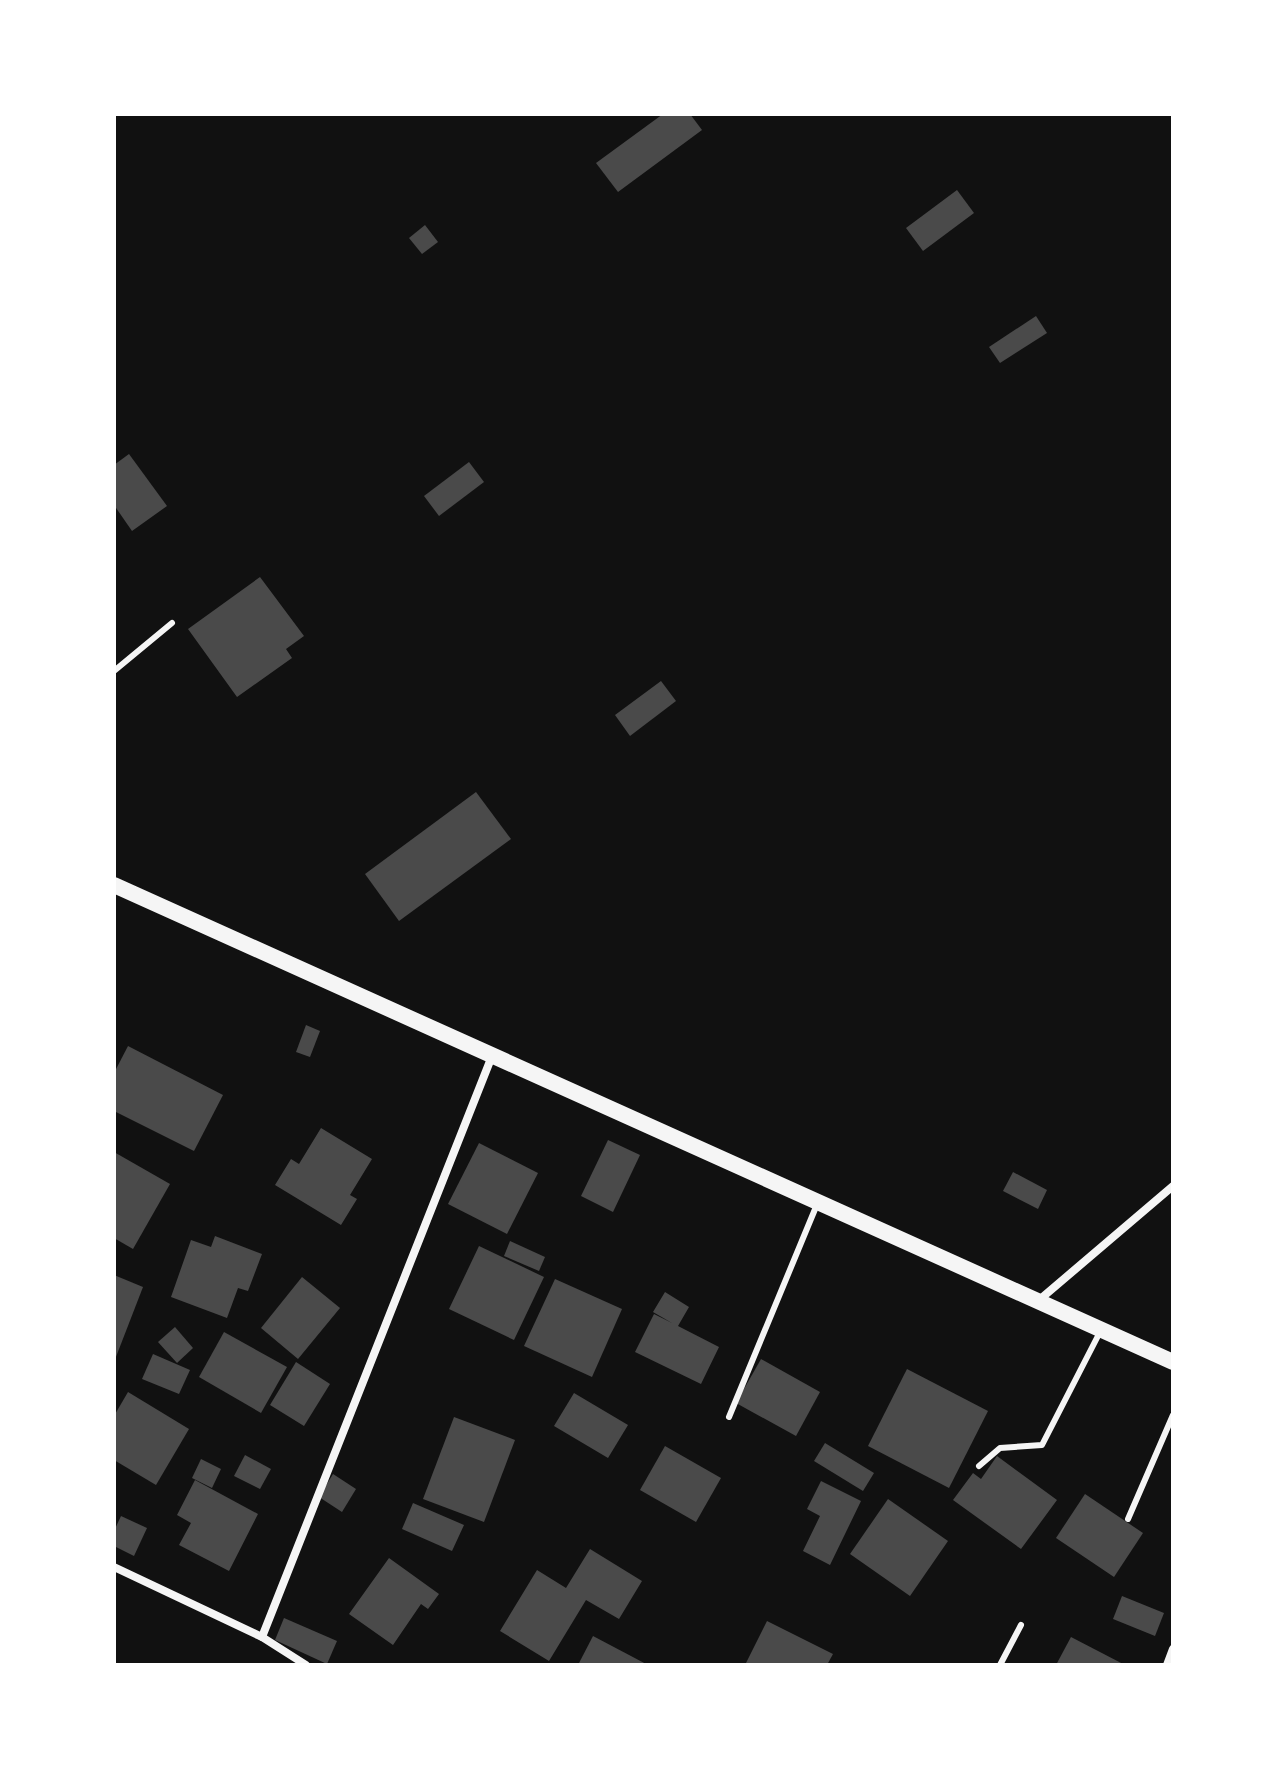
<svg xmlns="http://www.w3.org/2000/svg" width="1287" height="1779" font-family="Overpass,sans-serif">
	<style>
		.building { fill: #4a4a4a }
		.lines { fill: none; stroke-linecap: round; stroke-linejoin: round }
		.service { stroke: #f5f5f5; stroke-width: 6 }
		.minor { stroke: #f5f5f5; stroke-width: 8 }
		.secondary { stroke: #f5f5f5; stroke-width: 16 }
	</style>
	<rect width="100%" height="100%" fill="#111"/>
	<!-- building -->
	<g class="building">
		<polygon points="663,114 690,114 702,130 618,192 596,163"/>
		<polygon points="957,190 974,213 923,251 906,228"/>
		<polygon points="425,225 438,242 422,254 409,238"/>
		<polygon points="1036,316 1047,333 1000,363 989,347"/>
		<polygon points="129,454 167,506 132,531 114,505 114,465"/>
		<polygon points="469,462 484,482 439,516 424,496"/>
		<polygon points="260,577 304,636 286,649 292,658 237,697 188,629"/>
		<polygon points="661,681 676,701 630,736 615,715"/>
		<polygon points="476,792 511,839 399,921 365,874"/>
		<polygon points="306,1025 320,1031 310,1057 296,1052"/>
		<polygon points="128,1046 223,1095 194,1151 114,1111 114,1073"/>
		<polygon points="321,1128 372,1159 350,1195 357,1199 341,1225 275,1185 291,1159 299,1164"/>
		<polygon points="608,1140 640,1155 613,1212 581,1196"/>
		<polygon points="479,1143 538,1173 507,1234 448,1204"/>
		<polygon points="114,1152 170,1184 133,1249 114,1238"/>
		<polygon points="1013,1172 1047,1190 1038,1209 1003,1191"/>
		<polygon points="215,1236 262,1254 248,1291 238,1288 227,1318 171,1297 191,1240 211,1247"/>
		<polygon points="510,1241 545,1257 539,1271 504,1256"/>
		<polygon points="479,1246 544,1277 514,1340 449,1309"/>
		<polygon points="114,1275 143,1287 114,1362"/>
		<polygon points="302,1277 340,1308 298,1359 261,1328"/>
		<polygon points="555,1279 622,1309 592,1377 524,1346"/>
		<polygon points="665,1292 689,1307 678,1326 719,1347 701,1384 635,1352 654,1314 672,1323 653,1312"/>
		<polygon points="175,1327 193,1348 177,1363 158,1342"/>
		<polygon points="224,1332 287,1367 261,1413 199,1377"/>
		<polygon points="153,1354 190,1370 179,1394 142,1379"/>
		<polygon points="761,1359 820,1392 796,1436 736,1403"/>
		<polygon points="296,1362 330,1384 304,1426 270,1405"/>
		<polygon points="907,1369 988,1411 949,1488 868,1446"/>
		<polygon points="128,1392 189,1429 156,1485 114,1460 114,1416"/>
		<polygon points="574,1393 628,1425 608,1458 554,1426"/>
		<polygon points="454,1417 515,1440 484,1522 423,1499"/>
		<polygon points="825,1443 874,1473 863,1491 814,1461"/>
		<polygon points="665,1446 721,1478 696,1522 640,1490"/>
		<polygon points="245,1455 271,1469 260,1489 234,1476"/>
		<polygon points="997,1456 1057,1500 1021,1549 953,1500 973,1473 981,1479"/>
		<polygon points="201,1459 221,1469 212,1488 192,1478"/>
		<polygon points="333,1474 356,1489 342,1512 319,1497"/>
		<polygon points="195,1480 258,1514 229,1571 179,1545 191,1523 177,1515"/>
		<polygon points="821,1481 861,1501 830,1565 803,1551 820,1516 807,1509"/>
		<polygon points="1085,1494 1143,1533 1114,1577 1056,1538"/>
		<polygon points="888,1499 948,1541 910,1596 850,1554"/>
		<polygon points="413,1503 464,1525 452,1551 402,1529"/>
		<polygon points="121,1516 147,1528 134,1556 114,1546 114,1531"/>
		<polygon points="590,1549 642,1581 619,1619 586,1600 549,1661 500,1631 537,1570 566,1588"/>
		<polygon points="389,1558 439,1594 428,1609 421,1604 393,1645 349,1614"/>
		<polygon points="1122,1596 1164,1613 1155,1636 1113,1619"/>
		<polygon points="284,1618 337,1641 327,1664 275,1640"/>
		<polygon points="767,1621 833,1654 827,1665 745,1665"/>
		<polygon points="593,1636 648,1665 578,1665"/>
		<polygon points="1071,1637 1125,1665 1056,1665"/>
	</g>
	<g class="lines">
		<!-- service -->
		<g class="service">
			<polyline points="114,671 172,623"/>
			<polyline points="729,1417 818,1202"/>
			<polyline points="979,1466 1000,1448 1042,1445 1101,1330"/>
			<polyline points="1128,1519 1173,1415"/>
			<polyline points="1000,1665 1021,1625"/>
		</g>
		<!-- minor -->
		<g class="minor">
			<polyline points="1038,1301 1173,1186"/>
			<polyline points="114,1567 262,1637 306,1665"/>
			<polyline points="262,1637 492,1056"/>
			<polyline points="1167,1665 1173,1649"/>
		</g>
		<!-- secondary -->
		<polyline class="secondary" points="114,885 1173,1362"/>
	</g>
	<!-- border -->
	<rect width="1287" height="1779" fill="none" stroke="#ffffff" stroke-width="232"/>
</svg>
